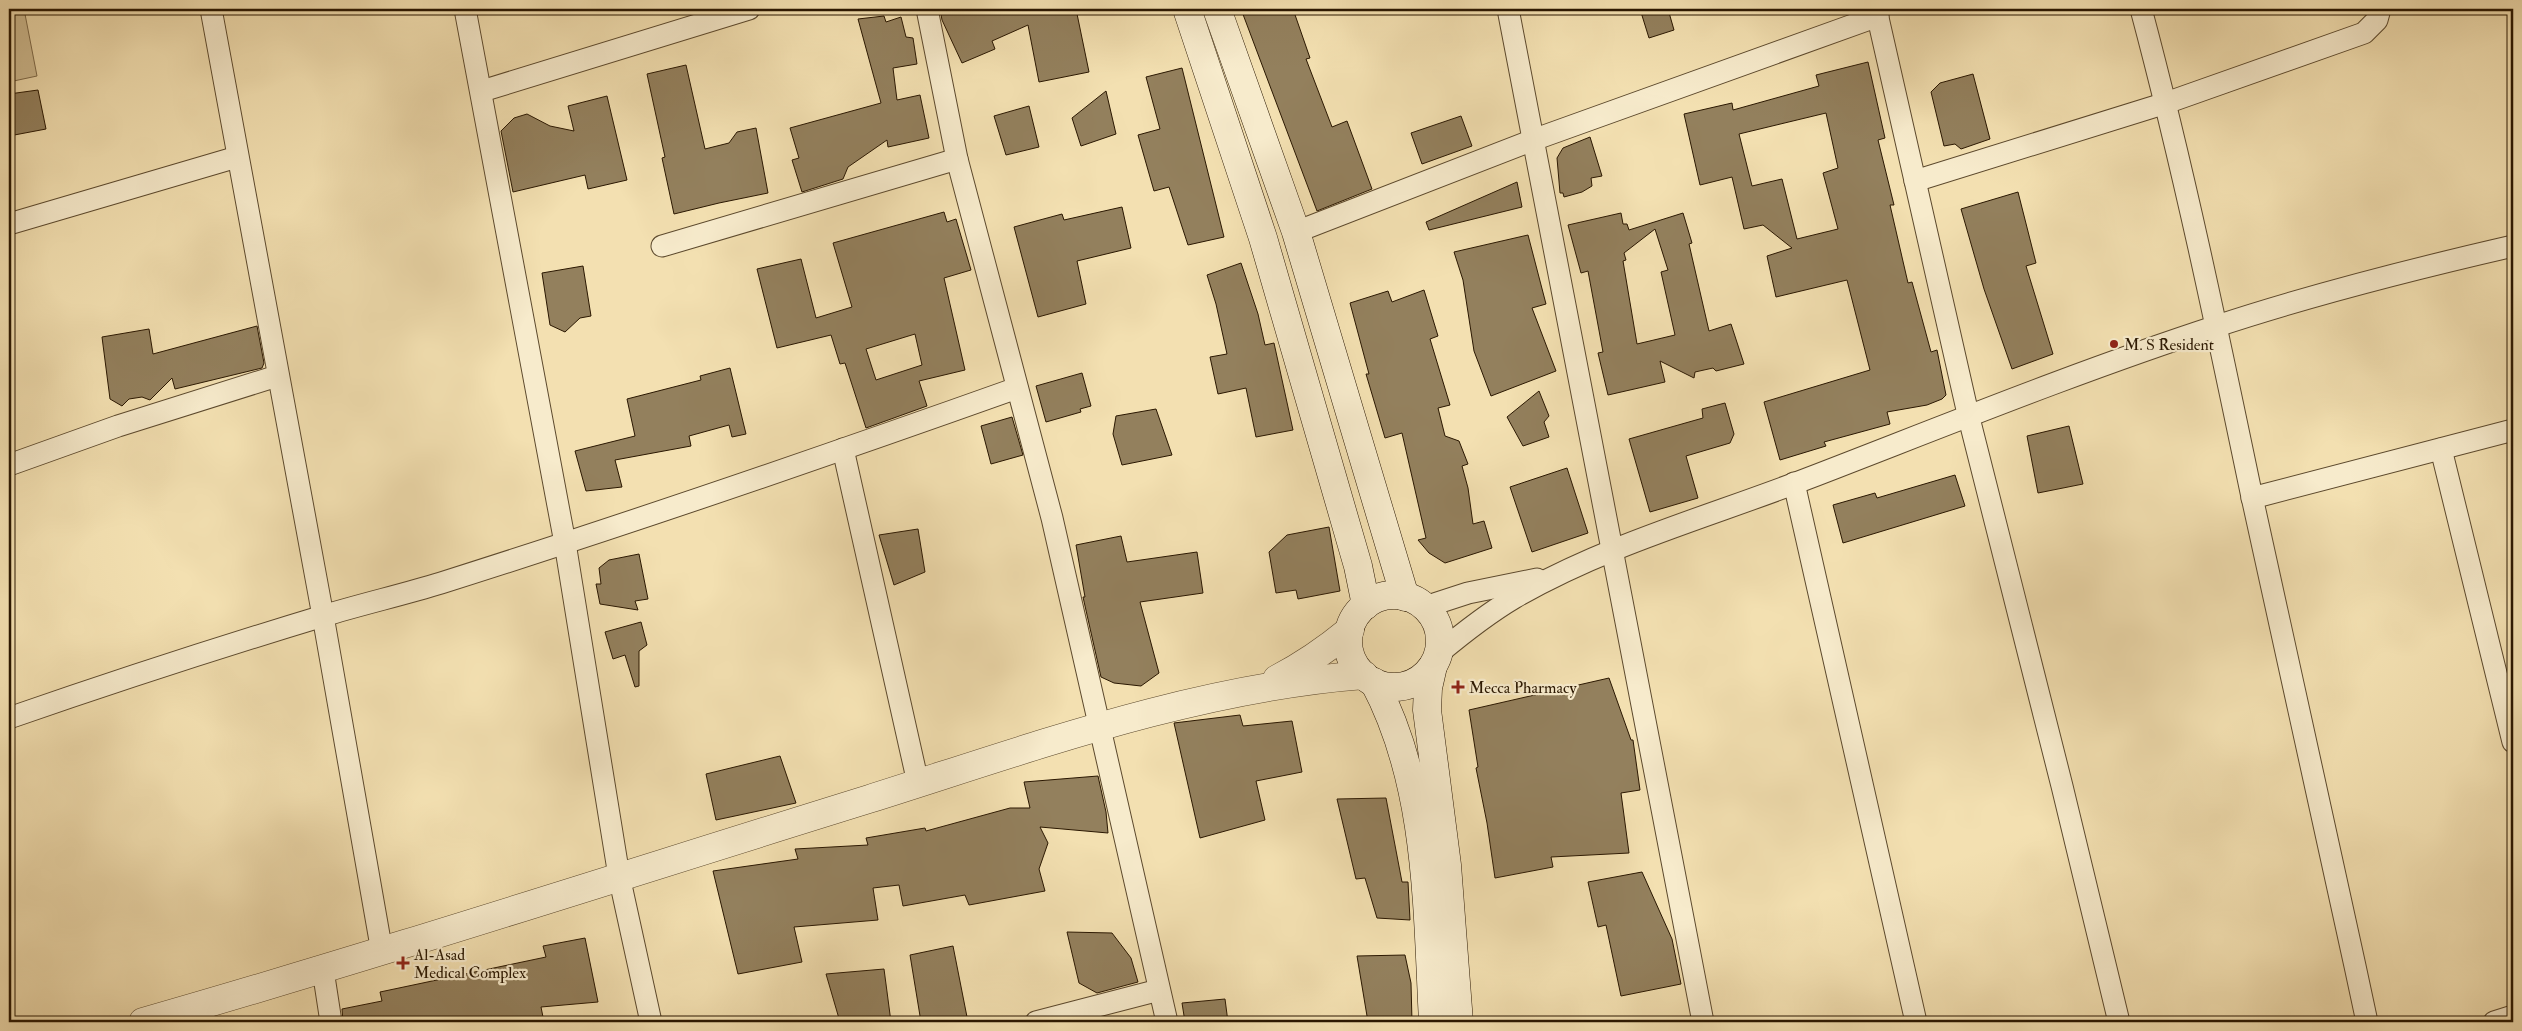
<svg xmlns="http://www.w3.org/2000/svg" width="2522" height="1031" font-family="'IM FELL Double Pica',serif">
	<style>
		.green { fill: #d1be93; stroke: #7e6a4a }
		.building { fill: #93805d; stroke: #2a1701; fill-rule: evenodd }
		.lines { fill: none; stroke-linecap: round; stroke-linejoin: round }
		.minor-casing { stroke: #5c492d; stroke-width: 23 }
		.tertiary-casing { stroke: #5c492d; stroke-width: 29 }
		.secondary-casing { stroke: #2a1701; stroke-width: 29 }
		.minor { stroke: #f7ebcc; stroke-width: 21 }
		.tertiary { stroke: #f7ebcc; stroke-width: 28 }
		.secondary { stroke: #f7ebcc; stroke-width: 28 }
		.poi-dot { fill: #8f2418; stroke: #f7ebcc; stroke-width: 2 }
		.labels { text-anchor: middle; stroke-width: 4.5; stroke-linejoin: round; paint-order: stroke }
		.poi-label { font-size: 16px; fill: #2a1701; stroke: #f7ebcc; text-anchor: start }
	</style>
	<rect width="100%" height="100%" fill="#f3e0b1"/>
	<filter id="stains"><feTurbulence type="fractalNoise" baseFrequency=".004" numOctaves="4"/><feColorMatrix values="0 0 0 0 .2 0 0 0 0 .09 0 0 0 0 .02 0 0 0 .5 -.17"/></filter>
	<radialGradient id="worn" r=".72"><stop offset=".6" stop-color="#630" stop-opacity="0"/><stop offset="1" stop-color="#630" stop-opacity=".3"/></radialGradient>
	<!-- green -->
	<polygon class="green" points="9,9 24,9 37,76 9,82"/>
	<!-- building -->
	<g class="building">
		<polygon points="940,9 1076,9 1089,72 1039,82 1028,25 992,41 995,49 962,63 942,20"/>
		<polygon points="1241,9 1293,9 1310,58 1306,59 1332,127 1347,121 1372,189 1317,211"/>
		<polygon points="1640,9 1668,9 1674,30 1649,38"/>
		<polygon points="884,16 886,22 901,17 906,37 913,38 917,64 893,68 897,100 920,95 929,138 888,147 887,140 848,167 843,179 802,192 792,160 799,158 790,128 881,103 858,19"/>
		<path d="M1868,62L1885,138L1878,140L1894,205H1890L1908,283L1912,282L1931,352L1937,350L1946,395L1942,399L1927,405L1887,412L1890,424L1824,442L1826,446L1780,460L1764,402L1870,370L1847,280L1776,297L1767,256L1792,248L1763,225L1744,229L1732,177L1700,185L1684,114L1732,103L1733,110L1819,86L1816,75ZM1826,113L1838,168L1823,173L1838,229L1797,239L1782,179L1752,186L1739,134Z"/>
		<polygon points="686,65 705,149 729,143 737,132 756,128 768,193 719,203 674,214 662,158 665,157 647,74"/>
		<polygon points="1182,68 1224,237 1188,245 1169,187 1154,191 1138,135 1160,129 1146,77"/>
		<polygon points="1973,74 1990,139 1961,149 1955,144 1944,146 1931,92 1940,83"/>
		<polygon points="38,90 46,129 9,136 9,94"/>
		<polygon points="1106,91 1116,134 1081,146 1072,118"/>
		<polygon points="607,96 627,180 588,189 585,175 513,192 501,131 514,118 527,114 550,126 574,131 568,106"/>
		<polygon points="1029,106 1039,147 1006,155 994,116"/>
		<polygon points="1461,116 1472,146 1422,164 1411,133"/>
		<polygon points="1590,137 1602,176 1591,178 1592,186 1582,192 1564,197 1563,193 1560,193 1557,158 1563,148"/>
		<polygon points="1517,182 1522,207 1429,230 1426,222"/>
		<polygon points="2018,192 2036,263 2026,266 2053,354 2012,369 1984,289 1961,209"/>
		<polygon points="1122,207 1131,248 1077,261 1086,304 1038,317 1014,227 1062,214 1064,220"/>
		<path d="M944,212L947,222L956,219L971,270L944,278L965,370L919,381L927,406L866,428L845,363L840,364L831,335L777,348L757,269L801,259L816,318L852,307L833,243ZM915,334L922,365L876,380L866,349Z"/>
		<path d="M1621,213L1623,224H1627L1629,230L1683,213L1692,243L1689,244L1709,331L1731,324L1744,364L1716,371L1713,368L1695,372L1694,378L1660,361L1665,382L1608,395L1598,353L1603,352L1588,271L1581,273L1568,225ZM1655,229L1668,270L1661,272L1675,335L1637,344L1623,261L1626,260L1624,253Z"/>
		<polygon points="1528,235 1546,304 1532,308 1556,371 1491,396 1474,351 1463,280 1454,252"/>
		<polygon points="1241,263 1258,314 1265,345 1274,343 1293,430 1256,437 1246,388 1218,394 1210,357 1227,354 1216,304 1207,275"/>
		<polygon points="583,266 591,316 580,318 565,332 550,325 542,273"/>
		<polygon points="1424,290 1438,336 1430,339 1450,405 1438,408 1445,436 1459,441 1468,464 1462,466 1468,488 1473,524 1484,521 1492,548 1445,563 1429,553 1418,540 1426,538 1402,433 1385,438 1366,374 1369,374 1350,303 1388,291 1392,302"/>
		<polygon points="257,326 264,363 262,368 175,389 172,378 150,400 142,397 129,399 122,406 110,399 102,337 149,329 153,354"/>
		<polygon points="730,368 746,434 732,437 729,425 689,436 691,446 615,460 622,487 586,491 575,451 635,436 627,399 701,380 700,376"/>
		<polygon points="1082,373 1091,406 1080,409 1081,412 1046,422 1036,386"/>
		<polygon points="1539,391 1549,416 1544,422 1549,437 1523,446 1507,417"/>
		<polygon points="1725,403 1734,434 1730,443 1686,456 1698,498 1650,512 1629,439 1703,418 1702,409"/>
		<polygon points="1156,409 1172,455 1122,465 1113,434 1116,416"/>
		<polygon points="1012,417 1023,455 991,464 981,426"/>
		<polygon points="2069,426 2083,484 2038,493 2027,436"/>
		<polygon points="1567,468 1588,533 1532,552 1510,487"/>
		<polygon points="1955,475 1965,506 1843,543 1833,505 1875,493 1877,498"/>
		<polygon points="1329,527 1340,591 1298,599 1296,590 1276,593 1269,552 1287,535"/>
		<polygon points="918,529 925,572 894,585 879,535"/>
		<polygon points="1121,536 1127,562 1197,552 1203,593 1140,602 1159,673 1141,686 1114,683 1101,677 1083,597 1085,597 1076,545"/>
		<polygon points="639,554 648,599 635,601 638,610 600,604 596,584 601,584 599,568 609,560"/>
		<polygon points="641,622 647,645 639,651 639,686 635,687 625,655 613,659 605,632"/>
		<polygon points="1609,678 1631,740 1633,740 1640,790 1621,793 1629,853 1551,857 1553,867 1495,878 1487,823 1476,768 1478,767 1469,710"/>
		<polygon points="1240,715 1243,726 1292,721 1302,772 1256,781 1265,820 1200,838 1174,723"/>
		<polygon points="780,756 796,803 716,820 706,774"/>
		<polygon points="1098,776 1106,812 1108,833 1040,827 1048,843 1039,869 1045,891 969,905 965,895 903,906 899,885 873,888 878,920 794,927 802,962 738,974 713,871 798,859 795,849 868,845 866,838 925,828 926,831 1010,808 1030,808 1024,782"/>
		<polygon points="1386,798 1402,882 1408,882 1410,920 1377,918 1365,878 1356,879 1337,799"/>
		<polygon points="1642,872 1672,939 1681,984 1621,996 1606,925 1598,927 1588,882"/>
		<polygon points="1067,932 1112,933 1131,958 1138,982 1097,993 1079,983"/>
		<polygon points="585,938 598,1002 541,1007 544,1022 343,1022 342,1009 382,1001 380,992 546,957 543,946"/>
		<polygon points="953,946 968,1022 921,1022 910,955"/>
		<polygon points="1405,955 1411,983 1412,1022 1368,1022 1357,956"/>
		<polygon points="884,969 891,1022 840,1022 826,974"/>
		<polygon points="1225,999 1228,1022 1185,1022 1182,1003"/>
	</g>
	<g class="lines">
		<!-- minor casing -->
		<g class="minor-casing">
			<g id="minor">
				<polyline points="211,9 323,616 382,952"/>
				<polyline points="465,9 565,543 619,876 651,1022"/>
				<polyline points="927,9 957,159 1052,518 1167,1022"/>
				<polyline points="1508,9 1703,1022"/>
				<polyline points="1876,9 1968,414 2062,786 2119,1022"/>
				<path d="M2141,9C2184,170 2218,334 2252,497C2289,673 2330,847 2367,1022"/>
				<polyline points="482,91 749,9"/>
				<polyline points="1915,181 2166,103 2364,33 2377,20 2380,9"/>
				<polyline points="9,224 237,157"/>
				<polyline points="1296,232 1533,140 1878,16"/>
				<polyline points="662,246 957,159"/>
				<polyline points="843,449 918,783"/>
				<polyline points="2441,449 2513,742"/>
				<polyline points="9,465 118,426 277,376"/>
				<polyline points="1794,483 1916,1022"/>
				<polyline points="2252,498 2513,430"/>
				<polyline points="1425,607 1468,593 1537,579"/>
				<path d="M1439,653C1463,633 1487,614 1514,598C1605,545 1711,516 1809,478C1944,426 2079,371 2217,326C2314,294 2413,269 2513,246"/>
				<path d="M9,718C113,682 217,648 323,616C362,604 402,595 441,583C634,522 826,456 1017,388"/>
				<polyline points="323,970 331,1022"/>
				<polyline points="1036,1022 1159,990"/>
				<polyline points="2494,1022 2513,1016"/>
			</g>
		</g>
		<!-- tertiary casing -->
		<g class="tertiary-casing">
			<g id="tertiary">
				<path d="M1277,679C1304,665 1327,649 1350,630"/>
				<path d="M143,1022C387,952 627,874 869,799C1031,748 1194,688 1364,675"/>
			</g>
		</g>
		<!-- secondary casing -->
		<g class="secondary-casing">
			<g id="secondary">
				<polyline points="1187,9 1263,238 1358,566 1366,605"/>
				<polyline points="1217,9 1296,232 1405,597"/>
				<circle cx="1394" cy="641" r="46"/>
				<polyline points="1433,666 1428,688 1427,710 1447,865 1459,1022"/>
				<path d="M1374,682C1429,785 1427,908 1433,1022"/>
			</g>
		</g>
		<!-- minor -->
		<use href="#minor" class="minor"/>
		<!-- tertiary -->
		<use href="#tertiary" class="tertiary"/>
		<!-- secondary -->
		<use href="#secondary" class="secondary"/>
	</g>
	<!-- markers -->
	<g class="poi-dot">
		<circle cx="2114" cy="344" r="5"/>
		<path d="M1455.5 679.5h5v5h5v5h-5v5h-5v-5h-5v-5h5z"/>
		<path d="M400.5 955.5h5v5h5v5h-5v5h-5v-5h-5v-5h5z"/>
	</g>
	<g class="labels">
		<!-- poi labels -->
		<g class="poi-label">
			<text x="2124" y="350">M. S Resident</text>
			<text x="1469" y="693">Mecca Pharmacy</text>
			<text x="414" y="960">Al-Asad<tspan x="414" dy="18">Medical Complex</tspan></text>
		</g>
	</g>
	<!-- margin -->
	<rect width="2522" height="1031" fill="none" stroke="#f3e0b1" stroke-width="30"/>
	<rect x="10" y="10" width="2502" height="1011" fill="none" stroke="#2a1701" stroke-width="2.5"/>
	<rect x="15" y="15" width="2492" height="1001" fill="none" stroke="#2a1701"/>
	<rect width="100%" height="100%" filter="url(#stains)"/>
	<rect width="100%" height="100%" fill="url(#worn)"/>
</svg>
